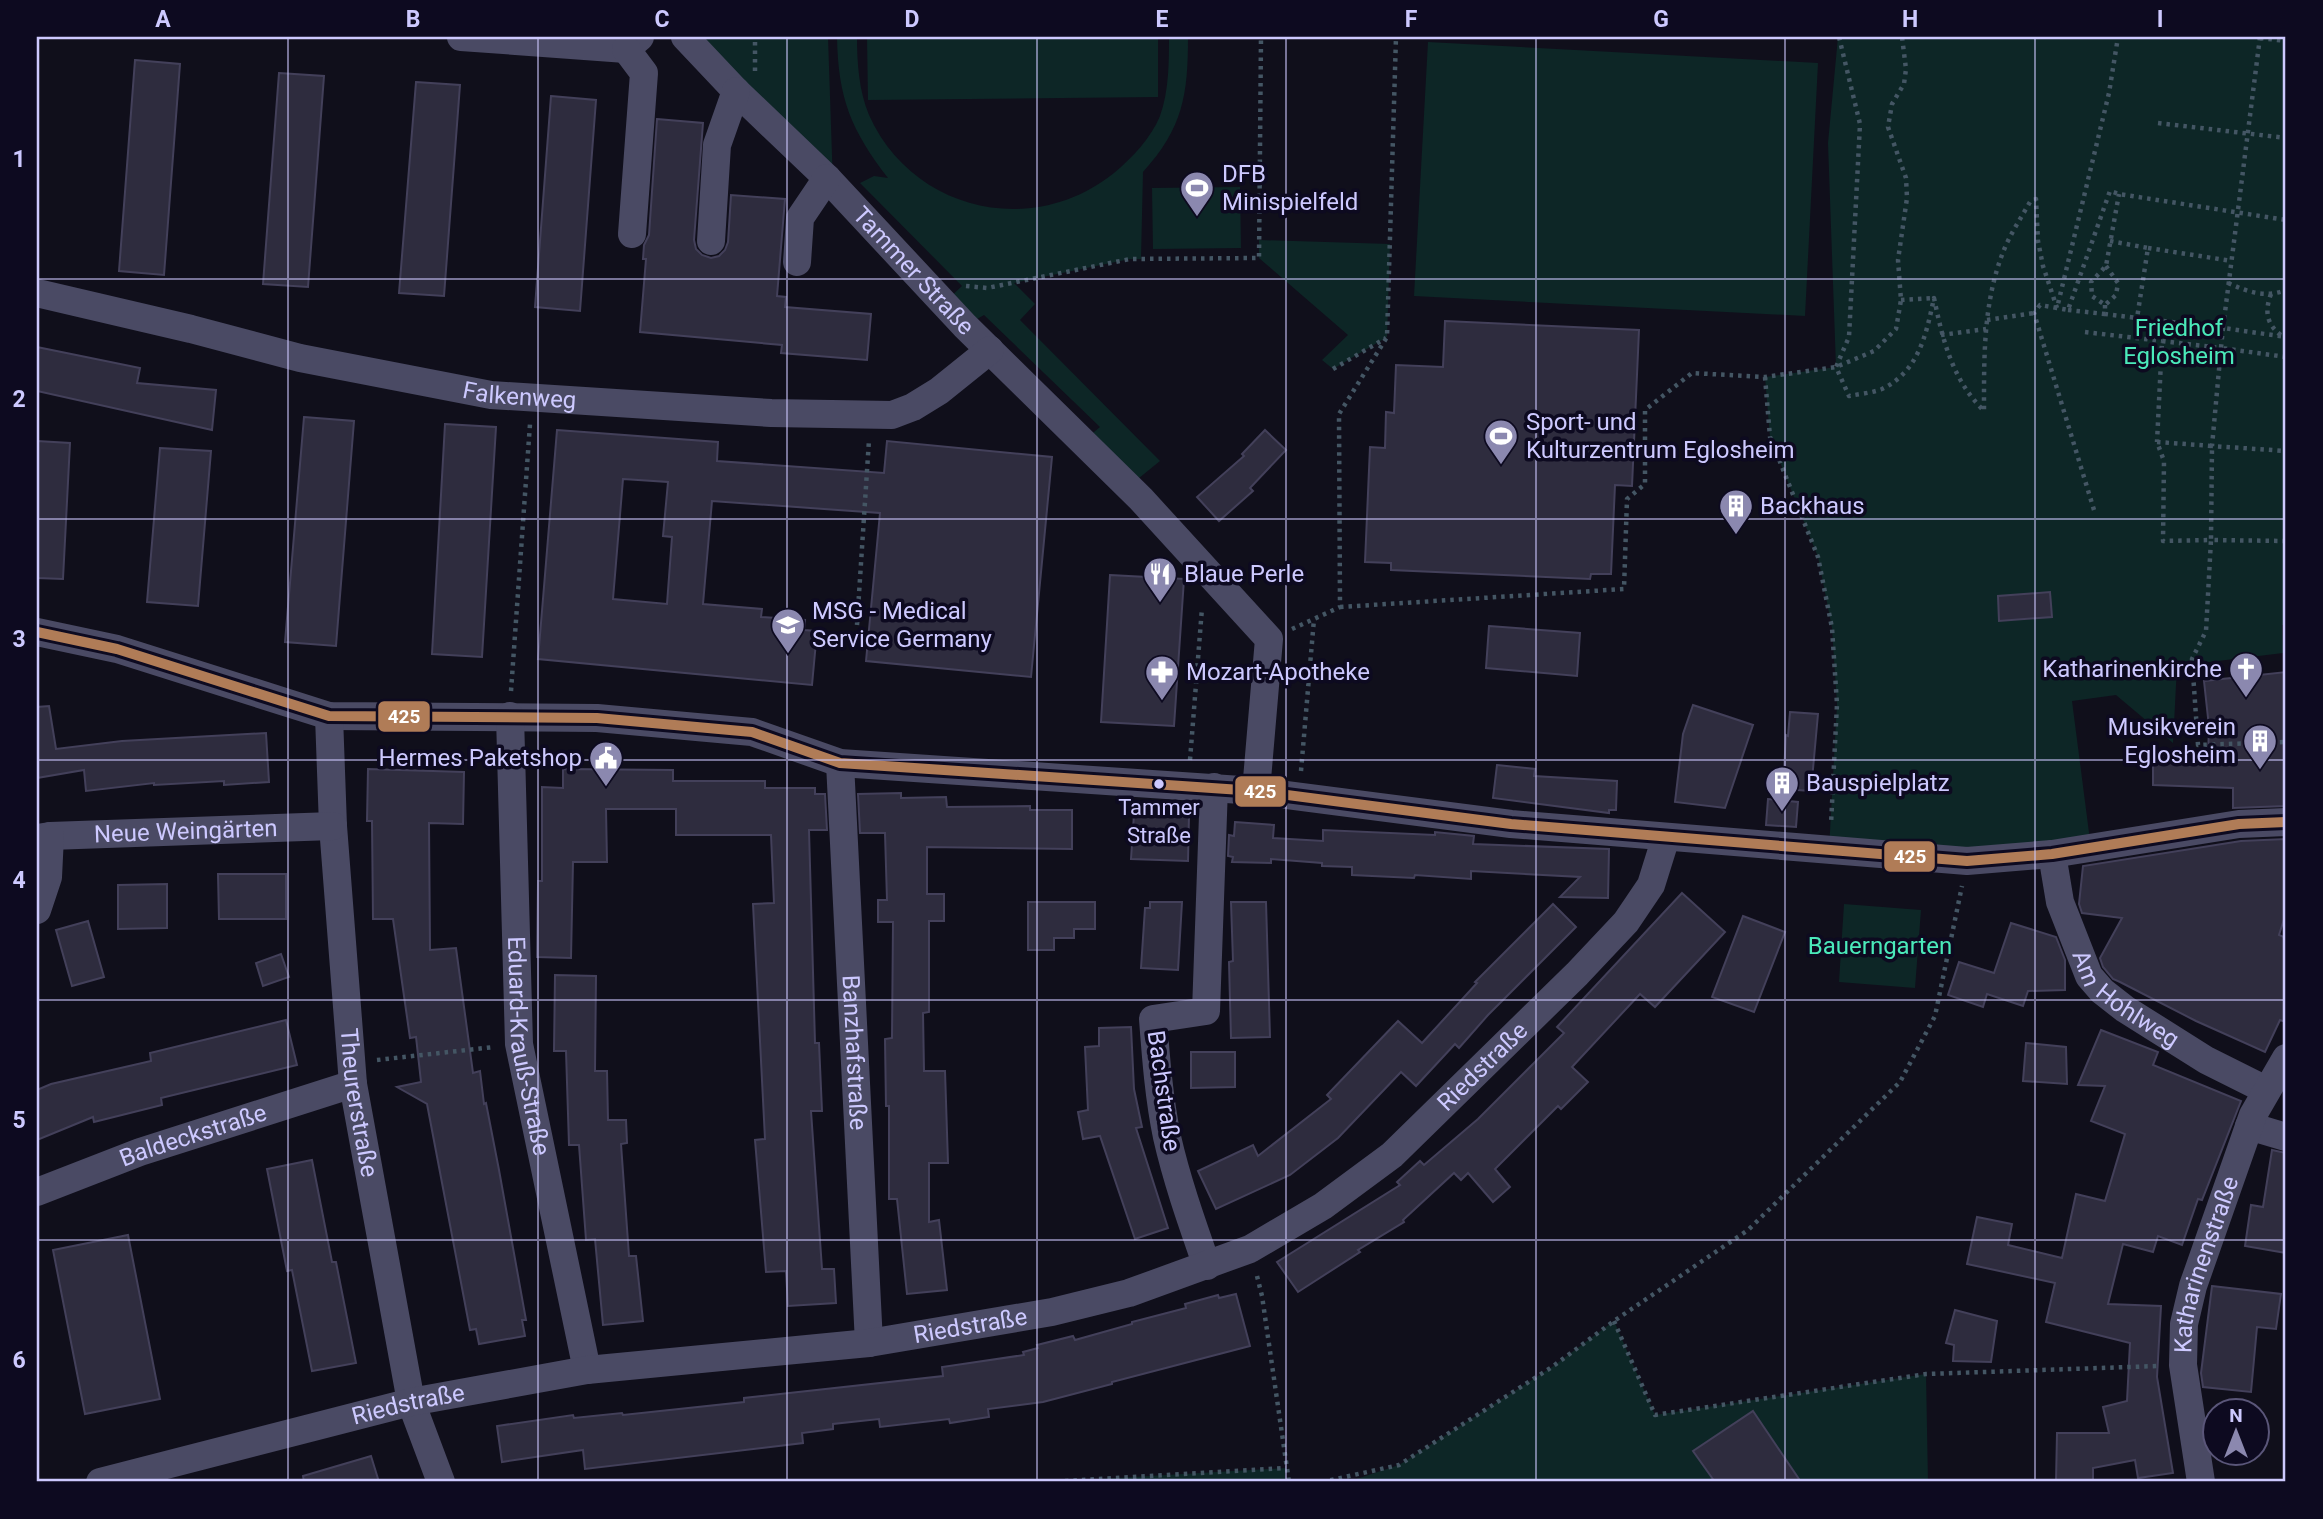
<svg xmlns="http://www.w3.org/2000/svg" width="2323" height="1519" font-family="Roboto,sans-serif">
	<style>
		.green { fill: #0d2626 }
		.building { fill: #2e2c3e; stroke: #43405a; stroke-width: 2; fill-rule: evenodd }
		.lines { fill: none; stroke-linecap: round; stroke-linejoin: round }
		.path { stroke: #445664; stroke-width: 4.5; stroke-dasharray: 3.5 5; stroke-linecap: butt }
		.minor { stroke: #4a4a64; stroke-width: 28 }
		.bus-1-casing { stroke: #0d0a20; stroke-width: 16 }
		.bus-1 { stroke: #b07c57; stroke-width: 10 }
		.grid { fill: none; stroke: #cdc9ff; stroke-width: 2; stroke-opacity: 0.55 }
		.bus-dot { fill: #cdc9ff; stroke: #0d0a20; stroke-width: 2.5 }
		.labels { text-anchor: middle; stroke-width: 7; stroke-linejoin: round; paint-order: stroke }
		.bus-label { font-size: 22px; fill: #cdc9ff; stroke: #0d0a20 }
		.poi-label { font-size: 24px; fill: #cdc9ff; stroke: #0d0a20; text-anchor: start }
		.street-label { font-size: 24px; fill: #cdc9ff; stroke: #0d0a20 }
		.park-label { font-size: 24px; fill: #4beaba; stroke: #0d0a20 }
		.line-badge { stroke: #0d0a20; stroke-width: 2.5 }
		.badge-label { font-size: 19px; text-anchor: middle; font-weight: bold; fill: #fff }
		.neatline { fill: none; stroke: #cdc9ff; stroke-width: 2.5 }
		.grid-label { font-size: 23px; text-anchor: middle; font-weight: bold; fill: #cdc9ff }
	</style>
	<rect width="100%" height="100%" fill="#100f1b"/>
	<!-- green -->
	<g class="green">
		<polygon points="685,37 828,37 833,185"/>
		<path d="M837,37H857C857,63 859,91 869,115C912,211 1032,239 1114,173C1132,158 1151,138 1160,116C1169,91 1169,62 1169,37H1188C1188,95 1183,128 1143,172L1141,259H1130L1014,283L1035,304L1020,320L1160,461L1128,487L1082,442L1100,427L984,315L965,326L944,303L962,286L860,183L874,176L888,178C851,130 838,98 837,37Z"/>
		<polygon points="867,37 1158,37 1158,97 868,100"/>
		<polygon points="1838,37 2286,37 2286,625 2282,625 2283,653 2177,666 2173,743 2116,695 2072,701 2091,848 1829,850 1837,704 1832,628 1818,557 1770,437 1765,377 1836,367 1828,143"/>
		<polygon points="1428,42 1818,63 1805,316 1414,296"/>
		<polygon points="1240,187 1241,248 1153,249 1152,188"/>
		<polygon points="1259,240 1390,244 1387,337 1333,369 1322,360 1348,335 1259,258"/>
		<polygon points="1844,904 1921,910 1915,988 1839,982"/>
		<polygon points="1614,1321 1655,1415 1926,1374 1928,1482 1347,1482 1399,1465 1552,1367"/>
		<polygon points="1286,1468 1285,1482 1048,1482"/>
	</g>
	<!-- building -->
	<g class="building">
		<polygon points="135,60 180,64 164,275 119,271"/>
		<polygon points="279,73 324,76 308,287 263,284"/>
		<polygon points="416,82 460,85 444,296 399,293"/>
		<polygon points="551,96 596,100 580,311 535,307"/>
		<polygon points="657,119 703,123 694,240 696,249 702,255 711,258 719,256 725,250 728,242 731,195 785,199 777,296 786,297 785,307 871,314 867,360 781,353 782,345 640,332 646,259 643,259 644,245 649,235"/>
		<polygon points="1445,321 1639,330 1632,486 1615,485 1611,574 1591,574 1590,579 1391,570 1391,563 1365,562 1370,447 1385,448 1386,412 1394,413 1396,365 1443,367"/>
		<polygon points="37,347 140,368 137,383 216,390 212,430 37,391"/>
		<polygon points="304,417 354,421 336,646 285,642"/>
		<polygon points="445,424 496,427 482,657 432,654"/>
		<path d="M557,430L718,442L717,461L884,473L887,441L1052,457L1031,677L866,661L880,513L712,501L703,604L762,609L761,617L805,620L804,630L817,631L812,685L538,659ZM623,479L668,482L663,536L672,537L667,604L613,599Z"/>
		<polygon points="1265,430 1286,450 1250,488 1253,491 1219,521 1197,497 1244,456 1242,454"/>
		<polygon points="37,441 70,443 63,579 37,578"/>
		<polygon points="160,448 211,451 198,606 147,602"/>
		<polygon points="1110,575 1184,579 1174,726 1101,722"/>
		<polygon points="2050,592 2052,617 1999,621 1998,596"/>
		<polygon points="1489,626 1580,633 1577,676 1486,668"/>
		<polygon points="2286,672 2286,806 2233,808 2233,788 2153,785 2153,756 2208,756 2209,727 2204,681"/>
		<polygon points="1693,705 1753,725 1725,808 1675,802 1683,734"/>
		<polygon points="49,706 56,749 122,741 266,733 269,782 224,785 224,781 154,785 154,783 86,791 84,770 37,778 37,707"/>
		<polygon points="1790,712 1818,714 1811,791 1783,789 1786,735 1788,736"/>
		<polygon points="1497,765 1535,769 1534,776 1617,781 1616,810 1609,810 1609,813 1493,798"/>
		<polygon points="368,769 464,772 463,824 429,823 430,950 456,948 473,1073 480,1071 484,1104 486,1103 499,1170 526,1320 522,1320 525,1336 479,1344 476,1329 470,1330 427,1104 397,1087 421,1082 416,1037 410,1038 393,919 373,919 372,821 367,821"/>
		<polygon points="563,769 673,770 673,781 765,781 765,788 815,788 815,794 825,794 827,830 809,830 815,1043 819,1043 822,1111 811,1111 822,1269 834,1269 836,1303 788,1306 786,1271 766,1272 755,1140 765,1139 753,904 774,903 771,835 676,835 676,809 606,809 607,862 573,862 571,958 537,957 538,881 542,881 542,787 563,788"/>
		<polygon points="901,793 901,798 946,797 947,807 1030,806 1030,810 1072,810 1072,849 927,847 927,894 944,894 944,921 929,921 929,1012 923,1013 924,1071 945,1071 948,1163 929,1163 929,1222 939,1220 947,1290 907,1294 897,1199 889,1199 889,1106 886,1106 885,1039 892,1038 893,922 878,922 878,900 887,900 885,833 860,833 858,794"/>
		<polygon points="1768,799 1798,802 1796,827 1766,825"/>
		<polygon points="1134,814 1189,815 1188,861 1131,859"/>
		<polygon points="1235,822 1274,825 1273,838 1323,841 1323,830 1435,835 1435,832 1474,836 1473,844 1609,849 1608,898 1560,897 1580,877 1471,871 1471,879 1415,875 1414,878 1352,875 1352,867 1322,866 1322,863 1271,859 1271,863 1232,862 1233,857 1228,856 1229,835 1234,836"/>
		<polygon points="2286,839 2286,913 2279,935 2286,938 2286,1022 2280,1020 2265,1052 2196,1021 2120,982 2113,979 2103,967 2100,958 2122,918 2082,913 2079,904 2083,866 2241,841"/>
		<polygon points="218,874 286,874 286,919 219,919"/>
		<polygon points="167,884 167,928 118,929 118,885"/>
		<polygon points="1682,893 1725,932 1655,1007 1640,994 1572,1067 1588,1082 1561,1109 1558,1106 1495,1169 1510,1187 1493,1202 1468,1173 1461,1180 1454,1173 1403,1220 1404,1222 1358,1250 1360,1252 1298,1292 1277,1262 1400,1185 1397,1182 1420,1161 1424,1165 1478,1119 1564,1033 1557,1027"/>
		<polygon points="1028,902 1095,902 1095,929 1074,929 1074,938 1054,938 1054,950 1028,950"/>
		<polygon points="1150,902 1182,902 1178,970 1141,968 1145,908 1150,908"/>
		<polygon points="1231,902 1266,902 1270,1037 1231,1038 1229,962 1233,961"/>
		<polygon points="1553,904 1576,927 1488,1015 1459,1048 1455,1044 1416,1086 1401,1072 1338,1138 1290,1175 1216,1209 1198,1171 1253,1145 1258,1156 1331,1099 1327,1095 1398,1021 1422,1043 1477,983 1475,982"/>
		<polygon points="1743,916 1785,932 1754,1012 1712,997"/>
		<polygon points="88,921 104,977 72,986 56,930"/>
		<polygon points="2011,923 2056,937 2065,960 2065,990 2028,991 2023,1006 1987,994 1983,1007 1948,995 1959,962 1994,973"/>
		<polygon points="281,954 289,977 263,986 256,963"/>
		<polygon points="555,975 596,976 595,1071 607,1071 608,1120 626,1120 627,1143 621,1144 629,1256 636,1256 643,1321 603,1325 595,1239 586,1240 579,1145 569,1145 566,1051 554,1051"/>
		<polygon points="286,1020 297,1065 161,1098 162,1105 94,1122 93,1117 37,1140 37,1090 51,1084 151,1061 150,1053"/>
		<polygon points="1131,1027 1134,1089 1142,1127 1136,1128 1168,1228 1135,1239 1100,1136 1083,1139 1078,1112 1088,1110 1085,1047 1099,1046 1099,1028"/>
		<polygon points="2101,1030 2158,1052 2153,1065 2241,1101 2202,1200 2198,1199 2182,1245 2158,1236 2153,1252 2123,1244 2108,1304 2161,1306 2157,1377 2173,1473 2138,1478 2135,1460 2093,1468 2093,1482 2056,1482 2057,1433 2109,1433 2103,1407 2127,1401 2130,1343 2046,1322 2055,1283 1967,1264 1977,1217 2012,1224 2008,1245 2062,1258 2076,1194 2105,1201 2125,1134 2091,1121 2105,1086 2078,1085"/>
		<polygon points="2026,1043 2066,1047 2067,1084 2023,1081"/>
		<polygon points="1191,1052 1235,1052 1235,1087 1191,1088"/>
		<polygon points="2272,1150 2286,1153 2286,1253 2245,1246 2251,1205 2263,1207"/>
		<polygon points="312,1160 332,1262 336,1262 356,1363 312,1371 292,1270 287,1271 267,1169"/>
		<polygon points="128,1235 160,1399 85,1414 53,1250"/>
		<polygon points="2212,1286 2281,1294 2276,1329 2257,1327 2251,1392 2203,1387 2201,1373"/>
		<polygon points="1236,1294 1250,1346 1112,1382 1112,1384 1043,1402 988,1409 989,1417 950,1423 949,1419 880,1427 879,1419 833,1424 833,1429 802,1433 803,1443 585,1469 583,1450 502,1462 497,1426 573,1415 574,1418 622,1413 623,1415 744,1402 744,1398 943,1376 942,1367 1024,1355 1023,1352 1038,1348 1037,1345 1073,1336 1075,1340 1132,1324 1132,1322 1186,1308 1185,1304 1218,1295 1219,1298"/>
		<polygon points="1955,1310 1997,1321 1991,1362 1953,1361 1954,1345 1946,1343"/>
		<polygon points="1753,1411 1801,1482 1715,1482 1693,1451"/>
		<polygon points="371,1456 379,1482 304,1482 303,1476"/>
	</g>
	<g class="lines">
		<!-- path -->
		<g class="path">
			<path d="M1839,37L1860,124L1849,337L1836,367L1849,396C1859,394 1872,393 1882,389C1919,371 1926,335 1934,298C1943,341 1952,379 1984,411C1984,355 1983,298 2006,245C2013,230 2022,216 2030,202L2036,199L2038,241L2043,266L2057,308L2068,310L2110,191L2119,194L2286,220"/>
			<polyline points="2260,37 2223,328 2286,337"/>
			<polyline points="2260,38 2286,41"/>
			<polyline points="755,71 755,37"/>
			<polyline points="2158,123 2286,138"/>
			<polyline points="2110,241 2148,248 2137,318 2223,328 2221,348 2162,341 2157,442"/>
			<polyline points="2148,248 2232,261"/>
			<polyline points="2106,266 2118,283 2116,295 2105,305 2092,296 2091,282 2106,266 2119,194"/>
			<path d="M2228,283C2248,292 2265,298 2286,290"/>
			<polyline points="966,286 987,288 1130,259 1259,258 1261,37"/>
			<path d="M2271,294C2264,312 2267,325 2282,336"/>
			<polyline points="1901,300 1934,298"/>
			<polyline points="2105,305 2105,314 2137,318"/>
			<polyline points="2068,310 2105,314"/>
			<polyline points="1987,320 2034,313"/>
			<polyline points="2085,332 2162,341"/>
			<polyline points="1941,335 1986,329"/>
			<polyline points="2286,357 2221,348 2212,446 2286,451"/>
			<polyline points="1333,369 1386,338"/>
			<polyline points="1765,377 1770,437 1818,557 1832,628 1837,704 1831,824"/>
			<polygon points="2157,442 2212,446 2211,540 2163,541 2164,461"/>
			<polyline points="2094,510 2034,313 2040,305 2057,308 2109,93 2118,37"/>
			<polyline points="2286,541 2211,540 2206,631 2192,659 2198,745 2286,742"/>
			<polyline points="1340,607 1624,589 1627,499 1645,484 1645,410 1692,373 1765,377 1836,367 1874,351 1896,329 1901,300 1898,260 1907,198 1906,178 1888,127 1892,104 1904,84 1906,69 1902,37"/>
			<polyline points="857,625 869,440"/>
			<polyline points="1292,629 1340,607 1339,414 1387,337 1396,37"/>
			<polyline points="511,691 530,424"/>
			<polyline points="1190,760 1202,608"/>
			<polyline points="1301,771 1314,619"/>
			<polyline points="377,1060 494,1047"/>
			<polyline points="1257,1276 1262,1296 1289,1482"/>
			<polyline points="1614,1321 1655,1415 1926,1374 2158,1366"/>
			<polyline points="1048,1482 1286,1468"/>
			<polyline points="1322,1482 1399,1465 1552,1367 1614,1321 1748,1230 1900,1082 1935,1016 1962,886"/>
		</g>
		<!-- minor -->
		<g class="minor">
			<polyline points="461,37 626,49 640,37"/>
			<path id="s1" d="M685,37L736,91L827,178L965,326L1141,499L1269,639L1256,791"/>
			<polyline points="626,49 644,73 632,234"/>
			<polyline points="711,241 717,145 736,91"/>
			<polyline points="797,262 800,218 827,178"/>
			<path id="s2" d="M37,293L191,329L300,358L491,395L771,413L892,415L913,407L939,391L990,350"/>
			<polyline points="37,632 117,649 329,716 597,718 752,732 840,763 1256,791 1511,824 1967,861 2052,854 2239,824 2286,822"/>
			<path id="s3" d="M329,716L333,826L353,1084L411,1402L441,1482"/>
			<path id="s4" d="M510,716L519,1044L587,1370"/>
			<path id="s5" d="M840,763L869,1343"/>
			<path id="s6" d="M37,838L50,836L333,826"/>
			<path id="s7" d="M2052,854L2060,902L2089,976L2102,991L2125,1009L2206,1060L2266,1090"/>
			<polyline points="37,910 48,877 50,836"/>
			<polyline points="2249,1126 2286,1137"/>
			<path id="s8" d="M37,1192L140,1152L353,1084"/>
			<path d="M1207,1266C1192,1223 1177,1181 1167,1137C1159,1098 1156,1059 1153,1019L1206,1011L1214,787"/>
			<path id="s9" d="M100,1482L411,1402L587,1370L869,1343L1052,1312L1129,1293L1250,1249L1323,1206L1392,1155L1577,974L1626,922L1651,885L1666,837"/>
			<path id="s10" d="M2201,1482L2183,1365L2184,1324L2193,1286L2253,1115L2286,1058"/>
		</g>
		<!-- bus-1 casing -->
		<g class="bus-1-casing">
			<polyline id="bus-1" points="37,632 117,649 329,716 597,718 752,732 840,763 1256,791 1511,824 1967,861 2052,854 2239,824 2286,822"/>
		</g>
		<!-- bus-1 -->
		<use href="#bus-1" class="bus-1"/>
	</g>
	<!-- grid -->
	<path class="grid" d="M288,37V1482M538,37V1482M787,37V1482M1037,37V1482M1286,37V1482M1536,37V1482M1785,37V1482M2035,37V1482M37,279H2286M37,519H2286M37,760H2286M37,1000H2286M37,1240H2286"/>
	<!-- icons -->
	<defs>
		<g id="stadium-pin" transform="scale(1.75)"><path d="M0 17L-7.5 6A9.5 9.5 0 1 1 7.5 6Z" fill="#8b88af" stroke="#0d0a20"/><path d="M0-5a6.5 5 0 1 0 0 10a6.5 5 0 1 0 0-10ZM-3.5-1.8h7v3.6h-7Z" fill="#fff"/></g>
		<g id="building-pin" transform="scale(1.75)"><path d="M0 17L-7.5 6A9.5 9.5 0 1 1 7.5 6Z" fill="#8b88af" stroke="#0d0a20"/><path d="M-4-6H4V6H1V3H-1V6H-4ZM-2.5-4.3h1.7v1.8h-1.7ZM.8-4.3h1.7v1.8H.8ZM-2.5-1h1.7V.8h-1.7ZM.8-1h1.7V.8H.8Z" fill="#fff"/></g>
		<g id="restaurant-pin" transform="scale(1.75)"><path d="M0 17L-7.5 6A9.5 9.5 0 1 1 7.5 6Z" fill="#8b88af" stroke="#0d0a20"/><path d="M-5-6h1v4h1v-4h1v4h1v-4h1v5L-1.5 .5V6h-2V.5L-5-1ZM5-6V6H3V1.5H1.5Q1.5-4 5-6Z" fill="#fff"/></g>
		<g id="school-pin" transform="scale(1.75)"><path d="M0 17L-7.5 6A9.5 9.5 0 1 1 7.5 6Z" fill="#8b88af" stroke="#0d0a20"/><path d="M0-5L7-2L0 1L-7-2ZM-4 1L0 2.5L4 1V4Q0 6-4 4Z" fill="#fff"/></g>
		<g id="church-pin" transform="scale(1.75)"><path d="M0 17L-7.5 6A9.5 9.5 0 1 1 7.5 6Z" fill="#8b88af" stroke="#0d0a20"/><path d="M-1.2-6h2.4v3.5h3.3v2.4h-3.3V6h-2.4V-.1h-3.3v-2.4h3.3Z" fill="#fff"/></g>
		<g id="pharmacy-pin" transform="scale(1.75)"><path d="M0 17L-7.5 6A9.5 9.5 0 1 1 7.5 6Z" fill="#8b88af" stroke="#0d0a20"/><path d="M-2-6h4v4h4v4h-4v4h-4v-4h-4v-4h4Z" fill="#fff"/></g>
		<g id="civic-pin" transform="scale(1.75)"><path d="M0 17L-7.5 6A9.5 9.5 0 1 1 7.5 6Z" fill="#8b88af" stroke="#0d0a20"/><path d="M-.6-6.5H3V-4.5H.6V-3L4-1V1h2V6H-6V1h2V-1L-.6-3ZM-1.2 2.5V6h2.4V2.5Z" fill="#fff"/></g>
	</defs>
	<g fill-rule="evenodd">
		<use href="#stadium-pin" x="1197" y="188"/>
		<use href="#stadium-pin" x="1501" y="436"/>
		<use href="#building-pin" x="1736" y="506"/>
		<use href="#restaurant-pin" x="1160" y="574"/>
		<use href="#school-pin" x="788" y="625"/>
		<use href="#church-pin" x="2246" y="669"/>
		<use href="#pharmacy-pin" x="1162" y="672"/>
		<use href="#building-pin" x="2260" y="741"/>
		<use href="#civic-pin" x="606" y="758"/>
		<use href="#building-pin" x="1782" y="783"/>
	</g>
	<!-- markers -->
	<circle class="bus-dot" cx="1159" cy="784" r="6"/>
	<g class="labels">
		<!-- bus labels -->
		<g class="bus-label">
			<text x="1159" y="815">Tammer<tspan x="1159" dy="28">Straße</tspan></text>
		</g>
		<!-- poi labels -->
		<g class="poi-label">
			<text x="1222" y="182">DFB<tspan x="1222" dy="28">Minispielfeld</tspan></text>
			<text x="1526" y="430">Sport- und<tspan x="1526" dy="28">Kulturzentrum Eglosheim</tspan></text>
			<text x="1760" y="514">Backhaus</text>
			<text x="1184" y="582">Blaue Perle</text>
			<text x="812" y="619">MSG - Medical<tspan x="812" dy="28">Service Germany</tspan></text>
			<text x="2222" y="677" text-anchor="end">Katharinenkirche</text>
			<text x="1186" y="680">Mozart-Apotheke</text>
			<text x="2236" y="735" text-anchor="end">Musikverein<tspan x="2236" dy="28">Eglosheim</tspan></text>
			<text x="582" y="766" text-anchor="end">Hermes Paketshop</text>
			<text x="1806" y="791">Bauspielplatz</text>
		</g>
		<!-- street labels -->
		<g class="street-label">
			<text dy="8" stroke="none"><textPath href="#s1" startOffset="327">Tammer Straße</textPath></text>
			<text dy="8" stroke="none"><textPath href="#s2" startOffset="494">Falkenweg</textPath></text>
			<text dy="8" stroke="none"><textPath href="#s6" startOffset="149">Neue Weingärten</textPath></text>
			<text dy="8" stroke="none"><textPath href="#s7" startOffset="170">Am Hohlweg</textPath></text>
			<text dy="8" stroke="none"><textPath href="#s4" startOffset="331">Eduard-Krauß-Straße</textPath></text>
			<text dy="8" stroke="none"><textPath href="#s5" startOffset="290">Banzhafstraße</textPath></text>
			<text dy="8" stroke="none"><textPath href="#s9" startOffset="1474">Riedstraße</textPath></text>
			<text transform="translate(1164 1091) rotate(82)" y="8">Bachstraße</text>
			<text dy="8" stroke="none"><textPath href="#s3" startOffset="388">Theurerstraße</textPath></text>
			<text dy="8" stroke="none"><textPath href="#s8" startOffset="166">Baldeckstraße</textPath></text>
			<text dy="8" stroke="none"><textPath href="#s10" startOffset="222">Katharinenstraße</textPath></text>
			<text dy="8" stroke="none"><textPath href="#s9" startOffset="886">Riedstraße</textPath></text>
			<text dy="8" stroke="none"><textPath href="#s9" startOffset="318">Riedstraße</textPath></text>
		</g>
		<!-- park labels -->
		<g class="park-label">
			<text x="2179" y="336">Friedhof<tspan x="2179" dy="28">Eglosheim</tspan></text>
			<text x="1880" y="954">Bauerngarten</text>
		</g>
	</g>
	<g class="line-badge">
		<rect x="377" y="700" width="54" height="33" rx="7" fill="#b07c57"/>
		<rect x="1234" y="775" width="53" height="33" rx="7" fill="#b07c57"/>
		<rect x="1883" y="840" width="53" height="33" rx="7" fill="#b07c57"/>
	</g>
	<g class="badge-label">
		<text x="404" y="723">425</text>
		<text x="1260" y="798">425</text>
		<text x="1910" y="863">425</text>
	</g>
	<!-- border -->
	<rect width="2323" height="1519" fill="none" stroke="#0d0a20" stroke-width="77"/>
	<!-- north arrow -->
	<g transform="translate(2236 1432)"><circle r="33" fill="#0d0a20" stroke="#5a5679" stroke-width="2"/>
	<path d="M0-5L12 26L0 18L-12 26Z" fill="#8b88af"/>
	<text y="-10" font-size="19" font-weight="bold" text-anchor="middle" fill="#cdc9ff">N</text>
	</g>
	<rect x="38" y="38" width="2246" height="1442" class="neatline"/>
	<g class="grid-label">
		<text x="163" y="27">A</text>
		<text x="413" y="27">B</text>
		<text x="662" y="27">C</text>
		<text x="912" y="27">D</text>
		<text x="1162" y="27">E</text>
		<text x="1411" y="27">F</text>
		<text x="1661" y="27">G</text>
		<text x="1910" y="27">H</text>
		<text x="2160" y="27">I</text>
		<text x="19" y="167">1</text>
		<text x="19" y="407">2</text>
		<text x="19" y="647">3</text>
		<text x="19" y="888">4</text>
		<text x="19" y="1128">5</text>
		<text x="19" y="1368">6</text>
	</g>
</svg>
